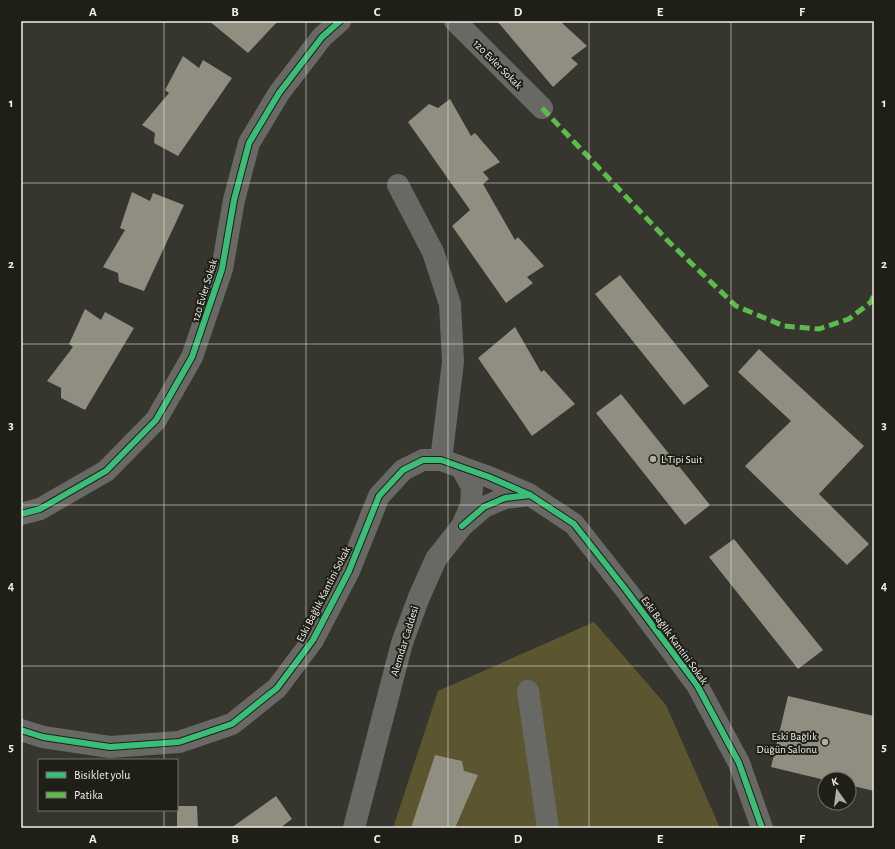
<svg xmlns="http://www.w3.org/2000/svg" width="895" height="849" font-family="'Alegreya Sans',sans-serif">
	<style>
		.green { fill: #5b562f }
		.building { fill: #8f8e80 }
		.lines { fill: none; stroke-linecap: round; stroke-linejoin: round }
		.minor { stroke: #686865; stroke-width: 22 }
		.tertiary { stroke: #686865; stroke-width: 22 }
		.quiet { stroke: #5cbc4b; stroke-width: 5; stroke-dasharray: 10 5; stroke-linecap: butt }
		.cycleway-casing { stroke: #1f1f18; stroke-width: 8 }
		.cycleway { stroke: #3abd76; stroke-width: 6 }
		.grid { fill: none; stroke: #f1f0e8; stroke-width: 1; stroke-opacity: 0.55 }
		.poi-dot { fill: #b0afa7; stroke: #1f1f18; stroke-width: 1.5 }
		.labels { text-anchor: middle; stroke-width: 4; stroke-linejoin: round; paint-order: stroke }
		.street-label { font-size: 11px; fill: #f1f0e8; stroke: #1f1f18 }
		.poi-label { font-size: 11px; fill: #f1f0e8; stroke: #1f1f18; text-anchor: start }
		.neatline { fill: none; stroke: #f1f0e8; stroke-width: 1.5 }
		.grid-label { font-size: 13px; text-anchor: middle; font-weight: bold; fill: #f1f0e8 }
	</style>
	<rect width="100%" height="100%" fill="#36352e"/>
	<!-- green -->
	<polygon class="green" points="594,622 666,705 720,828 393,828 438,691"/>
	<!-- building -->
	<g class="building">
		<polygon points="209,21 278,21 248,53"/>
		<polygon points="497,21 560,21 587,46 571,58 578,64 553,87"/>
		<polygon points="183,56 199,68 203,60 232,78 178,156 154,143 155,133 142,125 169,93 165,90"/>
		<polygon points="450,99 471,136 475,133 500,162 483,172 489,179 483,184 515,240 518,237 544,266 527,277 533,283 506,303 452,226 470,210 408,122 429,104 438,108"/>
		<polygon points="132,192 150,201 153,193 184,205 144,291 119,282 118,273 103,267 125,230 120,228"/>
		<polygon points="620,275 709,386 684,405 595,294"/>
		<polygon points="85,309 101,320 105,312 134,328 85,410 61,398 61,388 47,381 73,347 69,344"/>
		<polygon points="515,327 541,372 544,370 575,404 532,436 478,358"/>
		<polygon points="759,349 864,446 819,494 869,544 847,565 745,466 791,421 738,372"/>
		<polygon points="621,394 710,505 685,525 596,413"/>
		<polygon points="734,539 823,650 798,669 709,557"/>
		<polygon points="788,696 874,716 874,791 849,785 849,779 825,780 771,767"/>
		<polygon points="435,755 462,761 464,771 478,775 455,828 411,828"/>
		<polygon points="276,796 292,819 280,828 231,828"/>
		<polygon points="177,806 197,806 198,828 177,828"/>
	</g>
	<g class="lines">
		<!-- minor -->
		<g class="minor">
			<polyline points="455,21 542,108"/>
			<polyline points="398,185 433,252 450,304 453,362 441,460"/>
			<polyline points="461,467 489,477 529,494"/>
			<polyline points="21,514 40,509 106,471 156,420 192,357 222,269 234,200 249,143 279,93 322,37 340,21"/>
			<polyline points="462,526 484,507 505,498 530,495 574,524 626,590 697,685 739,763 762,828"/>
			<polyline points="528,691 548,828"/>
		</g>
		<!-- tertiary -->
		<polyline class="tertiary" points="21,730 43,737 110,747 179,742 232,724 277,688 313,640 349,571 379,496 403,470 423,460 441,460 461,467 472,487 471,505 462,526 436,559 419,597 402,643 354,828"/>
		<!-- quiet -->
		<polyline class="quiet" points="542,108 669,242 736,306 784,326 819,329 849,319 871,302 874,295"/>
		<!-- cycleway casing -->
		<g class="cycleway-casing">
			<g id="cycleway">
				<polyline points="21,514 40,509 106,471 156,420 192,357 222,269 234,200 249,143 279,93 322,37 340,21"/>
				<polyline points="462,526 484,507 505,498 530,495 574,524 626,590 697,685 739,763 762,828"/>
				<polyline points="21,730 43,737 110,747 179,742 232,724 277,688 313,640 349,571 379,496 403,470 423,460 441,460 489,477 530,495"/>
			</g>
		</g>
		<!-- cycleway -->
		<use href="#cycleway" class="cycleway"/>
	</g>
	<!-- grid -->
	<path class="grid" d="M164,21V760M306,21V828M448,21V828M589,21V828M731,21V828M21,183H874M21,344H874M21,505H874M21,666H874M164,810V828"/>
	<!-- markers -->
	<g class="poi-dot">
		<circle cx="653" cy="459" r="4"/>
		<circle cx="825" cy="742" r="4"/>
	</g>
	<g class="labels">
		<!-- street labels -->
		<g class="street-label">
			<text transform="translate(498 64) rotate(45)" y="4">120 Evler Sokak</text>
			<text transform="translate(204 290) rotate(-73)" y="4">120 Evler Sokak</text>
			<text transform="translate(323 594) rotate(-63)" y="4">Eski Bağlık Kantini Sokak</text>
			<text transform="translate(675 640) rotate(54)" y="4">Eski Bağlık Kantini Sokak</text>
			<text transform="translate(404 641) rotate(-73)" y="4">Alemdar Caddesi</text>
		</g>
		<!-- poi labels -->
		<g class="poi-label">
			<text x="661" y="463">L Tipi Suit</text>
			<text x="817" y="740" text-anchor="end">Eski Bağlık<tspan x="817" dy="13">Düğün Salonu</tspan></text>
		</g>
	</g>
	<!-- border -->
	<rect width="895" height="849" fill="none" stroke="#1f1f18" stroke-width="44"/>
	<!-- legend -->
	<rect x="38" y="759" width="140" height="52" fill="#1f1f18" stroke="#73736b"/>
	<rect x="46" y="772" width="20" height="6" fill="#3abd76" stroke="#73736b"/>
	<text x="74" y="779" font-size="12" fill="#f1f0e8">Bisiklet yolu</text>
	<rect x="46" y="792" width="20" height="6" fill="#5cbc4b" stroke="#73736b"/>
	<text x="74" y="799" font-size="12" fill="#f1f0e8">Patika</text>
	<!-- north arrow -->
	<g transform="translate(837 791) rotate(346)"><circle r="19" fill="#1f1f18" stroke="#73736b"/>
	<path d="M0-3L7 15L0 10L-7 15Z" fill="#b0afa7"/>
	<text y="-6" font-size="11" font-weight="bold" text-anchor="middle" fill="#f1f0e8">K</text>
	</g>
	<rect x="22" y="22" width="851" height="805" class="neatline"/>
	<g class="grid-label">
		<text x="93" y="16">A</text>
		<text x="235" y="16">B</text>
		<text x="377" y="16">C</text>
		<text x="518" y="16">D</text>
		<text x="660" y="16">E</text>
		<text x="802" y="16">F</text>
		<text x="11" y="107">1</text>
		<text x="884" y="107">1</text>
		<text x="11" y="268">2</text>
		<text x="884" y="268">2</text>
		<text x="11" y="429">3</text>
		<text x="884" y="429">3</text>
		<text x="11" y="590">4</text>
		<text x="884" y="590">4</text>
		<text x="11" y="751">5</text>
		<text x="884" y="751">5</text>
		<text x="93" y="843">A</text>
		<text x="235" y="843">B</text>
		<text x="377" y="843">C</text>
		<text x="518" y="843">D</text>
		<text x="660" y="843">E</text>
		<text x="802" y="843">F</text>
	</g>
</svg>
